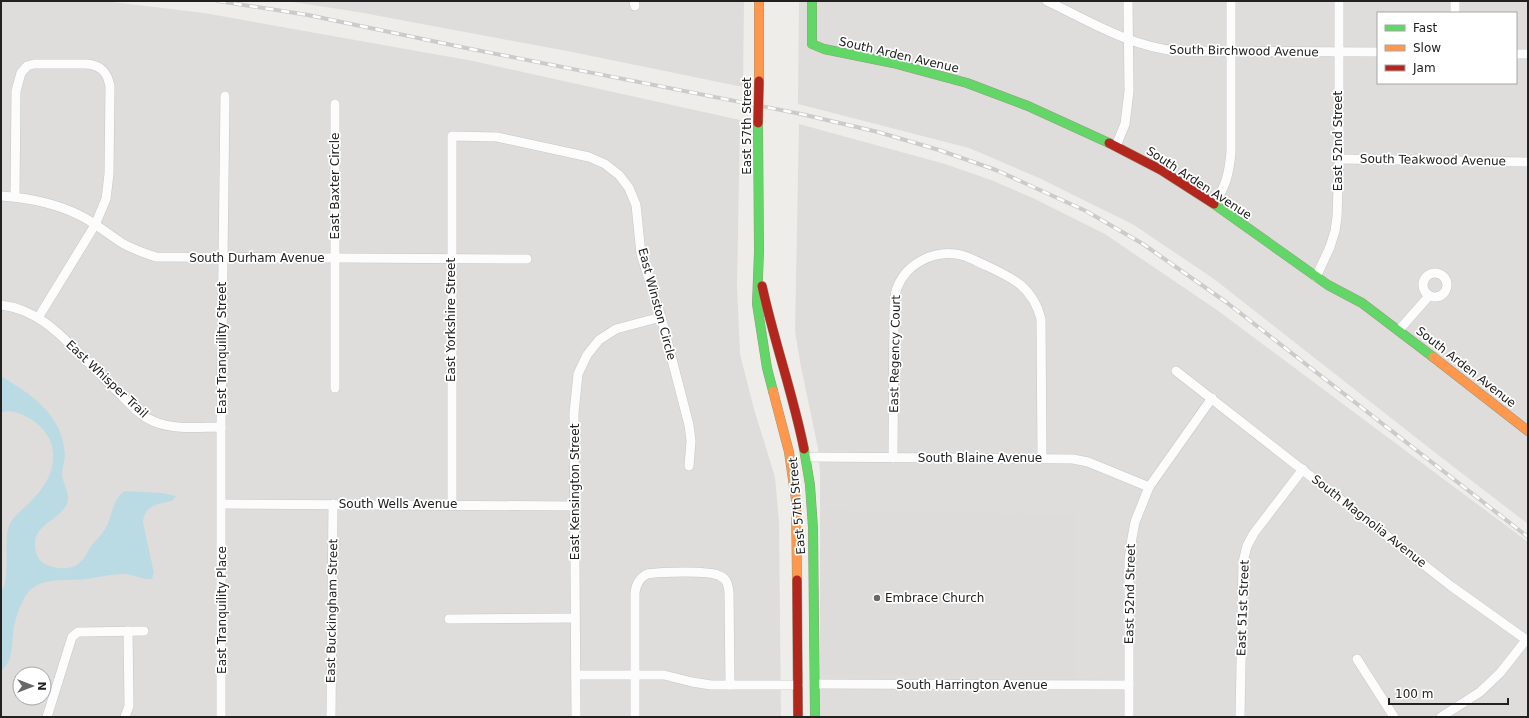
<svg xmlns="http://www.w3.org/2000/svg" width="1529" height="718" font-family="'DejaVu Sans',sans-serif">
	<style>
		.residential { fill: #dedddb; fill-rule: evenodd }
		.religious { fill: #dddcdb }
		.water { fill: #bbdbe4 }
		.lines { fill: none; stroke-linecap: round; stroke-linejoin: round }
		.street-casing { stroke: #c8c7c6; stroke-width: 10 }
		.fast-casing { stroke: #989a80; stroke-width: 10 }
		.slow-casing { stroke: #989a80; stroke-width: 10 }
		.jam-casing { stroke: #989a80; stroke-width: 10 }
		.street { stroke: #fdfcfc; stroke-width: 9 }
		.fast { stroke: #63d668; stroke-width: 9 }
		.slow { stroke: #ff974d; stroke-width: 9 }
		.jam { stroke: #b3261e; stroke-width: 9 }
		.rail-casing { stroke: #cbcbcb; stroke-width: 4 }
		.rail { stroke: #fff; stroke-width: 2.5; stroke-dasharray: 8; stroke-linecap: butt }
		.jam-bridge-casing { stroke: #989a80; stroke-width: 10; stroke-linecap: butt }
		.jam-bridge { stroke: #b3261e; stroke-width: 9 }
		.poi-dot { fill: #696867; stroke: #fff; stroke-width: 1.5 }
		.labels { text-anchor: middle; stroke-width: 3.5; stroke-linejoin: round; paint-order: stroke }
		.street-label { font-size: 12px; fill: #212121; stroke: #fff }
		.poi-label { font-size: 12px; fill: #212121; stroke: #fff; text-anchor: start }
	</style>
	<rect width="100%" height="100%" fill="#efedea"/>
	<!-- residential -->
	<g class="residential">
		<path d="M1,1H104L204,13L473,61L740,120L737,287L740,354L754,409L775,477L779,522L781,717H1ZM20,674H44V698H20Z"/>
		<polygon points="286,1 744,1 743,87 572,52 358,12"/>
		<path d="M799,1H1528V524L1442,458L1214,279L1134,225L1039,178L969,148L798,104ZM1378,13H1516V83H1378Z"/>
		<polygon points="799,124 945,164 991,180 1033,198 1105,234 1217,310 1528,542 1528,717 820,717 820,473 818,448 801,367 795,332"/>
	</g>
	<!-- religious -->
	<polygon class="religious" points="820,510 1075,515 1075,678 820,674"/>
	<!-- water -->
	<path class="water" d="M1,376C32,395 62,414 65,454C65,461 62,468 62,475C63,484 71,495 67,504C59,520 36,524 35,543C35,551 37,560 45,564C58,570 74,571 83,559C87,555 88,550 91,546C96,540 103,534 106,527C113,515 112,499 125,491L162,493L176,496L172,501C158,504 144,505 143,523L154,573L152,579C144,580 134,575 125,574C112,574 99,577 86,579C61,582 34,574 22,603C18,610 16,618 14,626C11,641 15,660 1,671V591C11,584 3,540 9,526C13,516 22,510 29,503C45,488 57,469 52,446C49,434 39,423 27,417C19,413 9,409 1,413Z"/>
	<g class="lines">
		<!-- street casing -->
		<g class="street-casing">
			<g id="street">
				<polyline points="634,1 635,6"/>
				<path d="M1047,1C1089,21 1131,47 1177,51L1378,52"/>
				<polyline points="1455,13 1455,1"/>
				<polyline points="1516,54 1528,54"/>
				<polyline points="335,104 335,388"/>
				<polyline points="1116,146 1125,124 1129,91 1128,1"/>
				<polyline points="1339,159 1528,162"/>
				<path d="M1,196C29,198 56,203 81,216C95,223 108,234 122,243C132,249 144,253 156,257L527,259"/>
				<path d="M15,197L16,91L21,73L27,66L34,64H86C101,65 107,72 110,86L109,174L106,199L95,225L38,318"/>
				<path d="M1214,204C1226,186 1229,174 1231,152V1"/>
				<circle cx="1435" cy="285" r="12"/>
				<polyline points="1316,277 1330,247 1335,231 1337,217 1339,159 1339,1"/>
				<path d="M1,305C35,309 57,331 80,354C93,367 106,380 119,393C130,404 140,416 155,422C175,430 200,427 221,427"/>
				<polyline points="1399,330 1429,296"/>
				<polyline points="1176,371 1451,586 1528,641"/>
				<polyline points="806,457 1073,459 1088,462 1149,487"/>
				<path d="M893,458L894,306C895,300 895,293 897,288C906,264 932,251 956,254C967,255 977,262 987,266C1015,279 1033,288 1041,319L1042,458"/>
				<polyline points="222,504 575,506"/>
				<polyline points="452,505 452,136 497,137 589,157 605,164 619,175 629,188 636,205 641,254 661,317 689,425 691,441 689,466"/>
				<polyline points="449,619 575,618"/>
				<polyline points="1357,659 1394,717"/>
				<polyline points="576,675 664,675 692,682 711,685 798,685"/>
				<polyline points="815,684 1129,685"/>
				<polyline points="47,717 72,637 78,632 82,632 144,631"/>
				<polyline points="125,717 129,706 128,631"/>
				<polyline points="221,717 221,427 225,96"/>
				<polyline points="331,717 333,504"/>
				<polyline points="576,717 574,413 578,374 587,355 599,340 616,329 661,317"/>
				<path d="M635,717V593C636,584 639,578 647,574C660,572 710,570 720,576C727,579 728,585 729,592L730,685"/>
				<polyline points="1129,717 1129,560 1132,538 1135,522 1149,487 1212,398"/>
				<polyline points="1240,717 1243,562 1247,546 1254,533 1303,469"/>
				<polyline points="1441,717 1480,692 1500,673 1526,640"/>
			</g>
		</g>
		<!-- fast casing -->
		<g class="fast-casing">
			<g id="fast">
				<polyline points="812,1 812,44 824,49 893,63 967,83 1028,106 1109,143"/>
				<polyline points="758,123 759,251 757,304 767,368 773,391"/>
				<polyline points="1214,204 1328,285 1362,303 1433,357"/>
				<polyline points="804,449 810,485 813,528 815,717"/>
			</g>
		</g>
		<!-- slow casing -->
		<g class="slow-casing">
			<g id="slow">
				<polyline points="759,1 759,81"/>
				<polyline points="1433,357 1528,431"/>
				<polyline points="773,391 789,452 796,500 797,580"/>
			</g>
		</g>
		<!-- jam casing -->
		<g class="jam-casing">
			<g id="jam">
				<polyline points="1109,143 1161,170 1214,204"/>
				<path d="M762,286C774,341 793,394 804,449"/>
				<polyline points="797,580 798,717"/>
			</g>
		</g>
		<!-- street -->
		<use href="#street" class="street"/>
		<!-- fast -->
		<use href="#fast" class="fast"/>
		<!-- slow -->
		<use href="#slow" class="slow"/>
		<!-- jam -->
		<use href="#jam" class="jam"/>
		<!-- rail casing -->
		<g class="rail-casing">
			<polyline id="rail" points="218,1 308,15 466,48 801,114 878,132 939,150 996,170 1086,211 1143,244 1226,302 1528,537"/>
		</g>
		<!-- rail -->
		<use href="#rail" class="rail"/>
		<!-- jam-bridge casing -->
		<g class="jam-bridge-casing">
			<polyline id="jam-bridge" points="758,123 759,81"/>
		</g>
		<!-- jam-bridge -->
		<use href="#jam-bridge" class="jam-bridge"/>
	</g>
	<!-- markers -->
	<circle class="poi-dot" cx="877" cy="598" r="4"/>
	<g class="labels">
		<!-- street labels -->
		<g class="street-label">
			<text transform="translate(1244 51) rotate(1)" y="4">South Birchwood Avenue</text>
			<text transform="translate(899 55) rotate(13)" y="4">South Arden Avenue</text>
			<text transform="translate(747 126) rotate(-90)" y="4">East 57th Street</text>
			<text transform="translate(1338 141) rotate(-90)" y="4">East 52nd Street</text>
			<text transform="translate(1433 160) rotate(1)" y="4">South Teakwood Avenue</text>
			<text transform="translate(1199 183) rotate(33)" y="4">South Arden Avenue</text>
			<text transform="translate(335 186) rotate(-90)" y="4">East Baxter Circle</text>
			<text x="257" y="262">South Durham Avenue</text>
			<text transform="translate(657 304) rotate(75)" y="4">East Winston Circle</text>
			<text transform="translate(451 320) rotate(-90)" y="4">East Yorkshire Street</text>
			<text transform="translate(222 348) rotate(-90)" y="4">East Tranquility Street</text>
			<text transform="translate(895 354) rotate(-89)" y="4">East Regency Court</text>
			<text transform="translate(1466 367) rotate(38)" y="4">South Arden Avenue</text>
			<text transform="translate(107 379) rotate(43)" y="4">East Whisper Trail</text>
			<text x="980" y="462">South Blaine Avenue</text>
			<text transform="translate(575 492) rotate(-90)" y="4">East Kensington Street</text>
			<text x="398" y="508">South Wells Avenue</text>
			<text transform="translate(797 506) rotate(-95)" y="4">East 57th Street</text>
			<text transform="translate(1369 521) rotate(38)" y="4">South Magnolia Avenue</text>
			<text transform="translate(1130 594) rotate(-89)" y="4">East 52nd Street</text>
			<text transform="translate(1243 608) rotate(-88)" y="4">East 51st Street</text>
			<text transform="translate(222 610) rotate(-90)" y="4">East Tranquility Place</text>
			<text transform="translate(332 611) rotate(-89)" y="4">East Buckingham Street</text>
			<text x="972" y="689">South Harrington Avenue</text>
		</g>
		<!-- poi labels -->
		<g class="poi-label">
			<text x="885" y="602">Embrace Church</text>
		</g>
	</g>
	<!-- border -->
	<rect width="1529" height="718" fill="none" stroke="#212121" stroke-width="4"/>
	<!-- legend -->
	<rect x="1377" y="12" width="140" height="72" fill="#ffffff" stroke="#a6a6a6"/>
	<rect x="1385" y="25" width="20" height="6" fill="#63d668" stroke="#a6a6a6"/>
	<text x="1413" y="32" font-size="12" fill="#212121">Fast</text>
	<rect x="1385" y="45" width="20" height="6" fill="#ff974d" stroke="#a6a6a6"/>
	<text x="1413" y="52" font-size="12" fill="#212121">Slow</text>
	<rect x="1385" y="65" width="20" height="6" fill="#b3261e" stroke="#a6a6a6"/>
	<text x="1413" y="72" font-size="12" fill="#212121">Jam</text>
	<!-- north arrow -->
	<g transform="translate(32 686) rotate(90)"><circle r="19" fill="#ffffff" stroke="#a6a6a6"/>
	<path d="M0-3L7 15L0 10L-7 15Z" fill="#696867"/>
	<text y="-6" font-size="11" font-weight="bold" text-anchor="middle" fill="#212121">N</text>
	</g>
	<!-- scale -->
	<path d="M1389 698v6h119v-6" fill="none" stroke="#212121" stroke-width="2"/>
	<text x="1395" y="698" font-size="12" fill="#212121" stroke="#ffffff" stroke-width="3" paint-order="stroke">100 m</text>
</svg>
